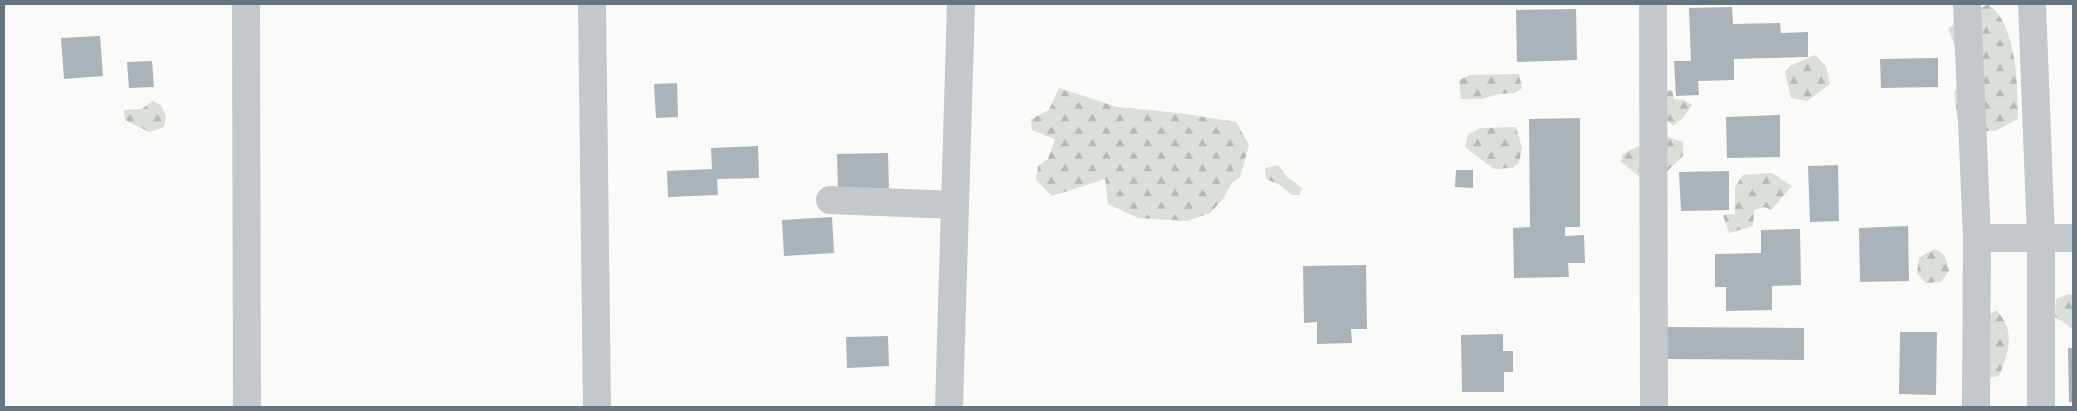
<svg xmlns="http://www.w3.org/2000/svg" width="2077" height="411" font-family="'Alegreya Sans',sans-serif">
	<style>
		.forest { fill: url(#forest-firs) }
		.building { fill: #aab3b9 }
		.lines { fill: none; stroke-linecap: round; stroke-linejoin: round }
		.minor { stroke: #c3c8cc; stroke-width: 28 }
	</style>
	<defs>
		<pattern id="forest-firs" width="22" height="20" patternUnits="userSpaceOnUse" patternTransform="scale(1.25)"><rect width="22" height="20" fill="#dadfd7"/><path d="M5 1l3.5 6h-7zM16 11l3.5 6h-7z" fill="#b4b9b4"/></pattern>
	</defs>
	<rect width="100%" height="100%" fill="#fafaf8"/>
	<!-- forest -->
	<g class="forest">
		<path d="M1988,4C2017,24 2018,87 2018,119L1995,131H1969L1957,117L1954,92L1970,69V52L1955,47L1948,28Z"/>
		<polygon points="1815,55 1826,66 1830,84 1807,101 1791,98 1785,72 1790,66"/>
		<polygon points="1519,74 1522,88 1515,93 1499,94 1482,99 1461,99 1459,80 1470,75"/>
		<polygon points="1059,88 1117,107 1179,113 1236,122 1249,145 1240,177 1231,184 1223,199 1210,213 1187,221 1138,218 1108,204 1105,179 1052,196 1036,180 1038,166 1048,159 1055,139 1032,130 1031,119 1049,110"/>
		<polygon points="1672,90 1674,99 1684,100 1692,105 1683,118 1673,126 1664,118 1659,93"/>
		<polygon points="152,101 161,105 166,116 164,127 149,132 125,120 124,110 142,109"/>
		<polygon points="1516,127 1522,148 1519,163 1512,168 1494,169 1465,147 1468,135 1480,128"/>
		<polygon points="1665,136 1683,142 1683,156 1658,180 1640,177 1621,162 1622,155 1634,148"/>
		<polygon points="1278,165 1287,177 1302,188 1299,195 1292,195 1280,185 1266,179 1265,168"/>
		<polygon points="1772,173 1792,186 1771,210 1765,207 1754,210 1753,226 1729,233 1723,215 1735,214 1735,187 1743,175"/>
		<path d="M1934,249C1945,252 1947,261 1949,271L1941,282L1926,283L1917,273L1919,258Z"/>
		<polygon points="2069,294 2073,295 2073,329 2055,317 2056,299"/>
		<path d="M1996,310C2016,330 2009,352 1999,376L1989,378L1984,319Z"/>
	</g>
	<!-- building -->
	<g class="building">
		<polygon points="1732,7 1733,24 1780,23 1781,33 1808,32 1808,57 1734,59 1734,80 1698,81 1699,95 1676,96 1674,61 1691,61 1689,8"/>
		<polygon points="1576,9 1577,60 1517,62 1516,10"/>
		<polygon points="100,36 103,76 64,79 61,38"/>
		<polygon points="1938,58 1938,87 1881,88 1880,59"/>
		<polygon points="152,61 154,87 129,88 127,62"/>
		<polygon points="677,83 678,117 656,118 654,84"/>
		<polygon points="1780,115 1780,157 1727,158 1726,117"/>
		<polygon points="1580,118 1580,227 1565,227 1565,236 1584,235 1585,263 1568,263 1569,277 1514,278 1513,228 1530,227 1529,119"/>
		<polygon points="758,146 759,178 717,179 718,195 668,197 667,171 712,169 711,148"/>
		<polygon points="888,153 889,190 838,191 837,154"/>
		<polygon points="1838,165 1839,221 1810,222 1808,166"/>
		<polygon points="1456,170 1473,170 1473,188 1455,187"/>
		<polygon points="1729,171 1729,210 1681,211 1679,172"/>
		<polygon points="832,217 834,253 784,256 782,220"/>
		<polygon points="1908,226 1909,281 1860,282 1859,228"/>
		<polygon points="1800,229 1801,285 1772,286 1772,310 1726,311 1726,287 1715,287 1715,254 1761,253 1761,230"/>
		<polygon points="1366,265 1367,329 1351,329 1352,343 1317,344 1317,322 1304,323 1303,266"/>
		<polygon points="1666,327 1804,328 1804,360 1666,359"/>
		<polygon points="1900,332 1937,332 1936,395 1899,394"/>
		<polygon points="1503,334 1503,351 1513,351 1513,372 1504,372 1504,392 1462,392 1461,335"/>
		<polygon points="888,336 889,366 847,368 846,337"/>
		<polygon points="2068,348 2073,348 2073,402 2069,402"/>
	</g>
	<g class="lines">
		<!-- minor -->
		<g class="minor">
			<polyline points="246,4 247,407"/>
			<polyline points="592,4 597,407"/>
			<polyline points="1653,4 1654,407"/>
			<polyline points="1967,4 1977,238 1976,407"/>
			<polyline points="2032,4 2041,238 2041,407"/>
			<polyline points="830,200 955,205"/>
			<polyline points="1977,238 2073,238"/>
			<polyline points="949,407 961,4"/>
		</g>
	</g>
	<!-- border -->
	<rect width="2077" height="411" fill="none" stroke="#657683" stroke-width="10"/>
</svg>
